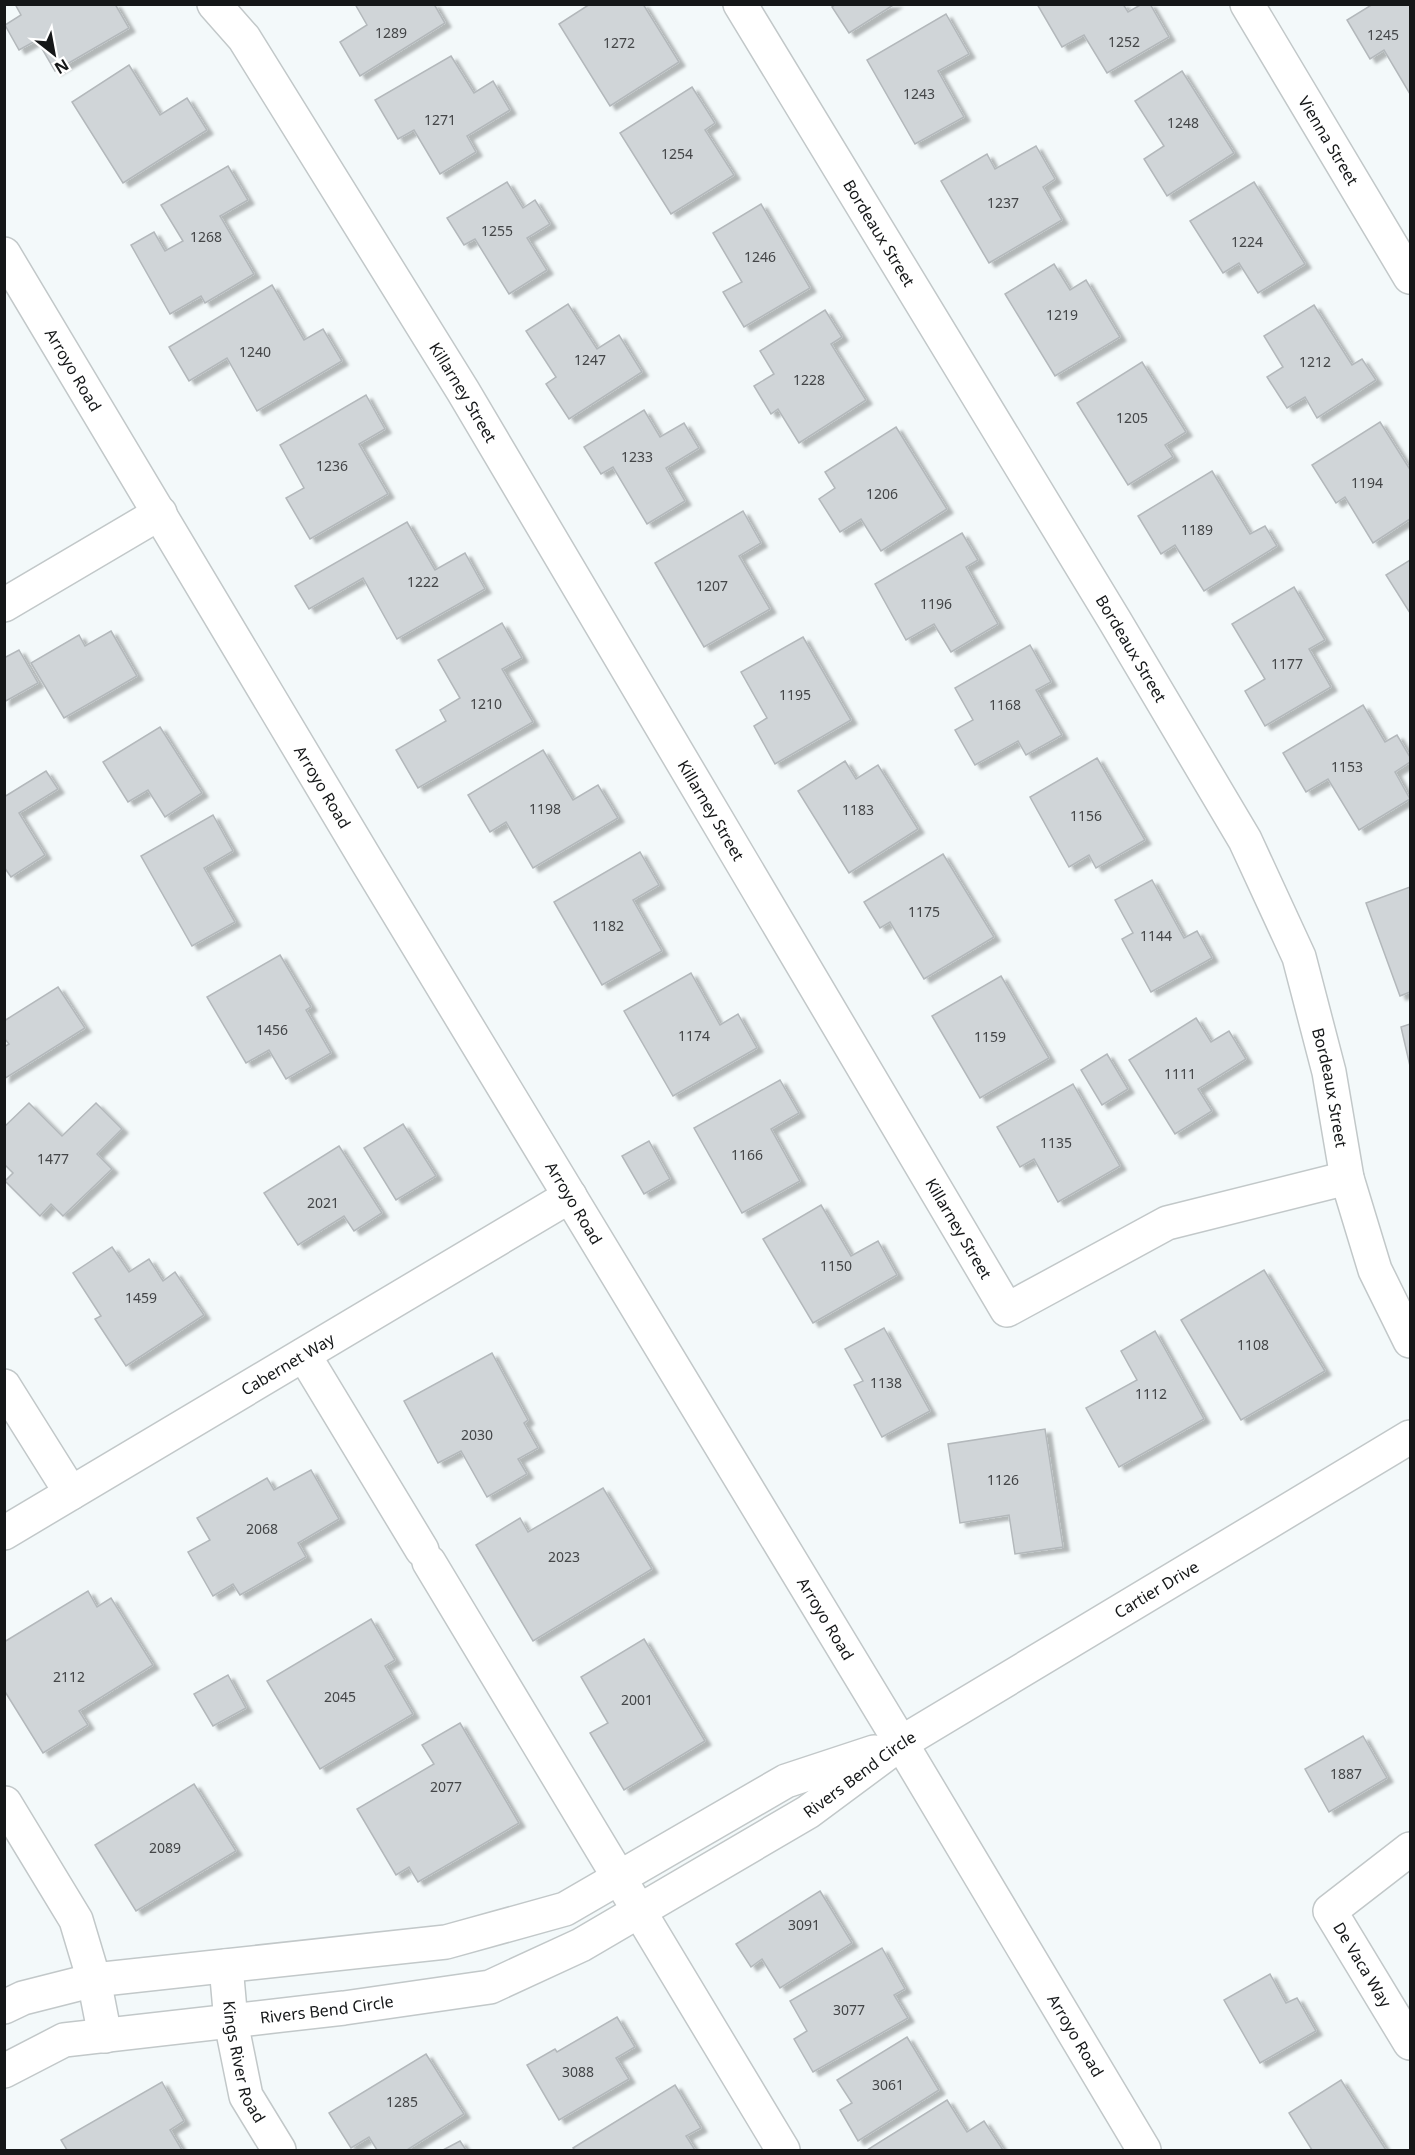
<svg xmlns="http://www.w3.org/2000/svg" width="1415" height="2155" font-family="'Noto Sans',sans-serif">
	<style>
		.building { fill: #d0d5d8; stroke: #b3b8bb; stroke-width: 1.5; filter: url(#shadow) }
		.lines { fill: none; stroke-linecap: round; stroke-linejoin: round }
		.minor-casing { stroke: #c2c8c9; stroke-width: 36 }
		.minor { stroke: #fff; stroke-width: 33 }
		.labels { text-anchor: middle; stroke-width: 5; stroke-linejoin: round; paint-order: stroke }
		.number-label { font-size: 14px; fill: #444648 }
		.street-label { font-size: 16px; fill: #151718; stroke: #fff }
	</style>
	<defs>
		<filter id="shadow"><feDropShadow dx="6" dy="4" stdDeviation="1.5" flood-color="#0004"/></filter>
	</defs>
	<rect width="100%" height="100%" fill="#f3f9fa"/>
	<!-- building -->
	<g class="building">
		<polygon points="15,4 115,4 129,28 55,71 37,40 19,50 5,25 21,15"/>
		<polygon points="355,4 434,4 445,23 360,76 340,42 367,25"/>
		<polygon points="590,4 643,4 679,62 610,106 559,24"/>
		<polygon points="836,4 895,4 849,33 832,7"/>
		<polygon points="1037,4 1123,4 1128,12 1142,4 1150,4 1169,37 1107,73 1084,35 1062,47"/>
		<polygon points="1373,4 1410,4 1410,94 1384,50 1370,59 1347,20"/>
		<polygon points="946,14 969,54 938,71 964,117 915,144 867,60"/>
		<polygon points="451,56 474,93 493,81 510,110 467,136 476,152 440,174 414,130 398,139 375,100"/>
		<polygon points="129,65 160,115 187,98 207,130 123,183 72,102"/>
		<polygon points="1182,71 1234,153 1167,196 1144,159 1164,146 1135,101"/>
		<polygon points="692,87 715,123 705,130 734,175 671,214 620,133"/>
		<polygon points="1036,146 1055,179 1043,187 1062,220 989,263 941,181 987,154 995,169"/>
		<polygon points="228,166 248,200 220,216 254,274 205,303 201,296 170,314 131,245 154,232 165,251 183,241 161,205"/>
		<polygon points="507,182 523,208 535,200 550,224 527,238 547,270 509,294 475,239 464,245 447,218"/>
		<polygon points="1254,182 1305,264 1258,293 1239,263 1223,273 1190,221"/>
		<polygon points="761,204 810,288 744,327 723,292 742,282 713,233"/>
		<polygon points="1054,264 1070,290 1086,280 1120,337 1055,376 1005,294"/>
		<polygon points="272,285 304,340 323,329 342,361 257,411 227,358 189,381 169,347"/>
		<polygon points="568,304 597,349 619,335 642,372 569,419 546,384 556,377 526,331"/>
		<polygon points="1314,305 1352,365 1362,359 1376,380 1317,418 1305,397 1287,408 1267,377 1283,367 1264,336"/>
		<polygon points="825,310 842,337 831,344 866,400 799,443 778,409 771,414 754,386 774,374 760,351"/>
		<polygon points="1142,362 1186,432 1165,445 1173,457 1128,485 1077,403"/>
		<polygon points="366,395 385,429 359,444 388,494 310,539 286,498 304,488 280,445"/>
		<polygon points="644,410 660,437 684,423 699,448 666,468 685,501 647,524 613,467 601,474 584,447"/>
		<polygon points="1380,422 1409,468 1410,467 1410,519 1373,543 1345,497 1336,503 1312,465"/>
		<polygon points="896,427 947,509 881,551 861,519 840,532 819,499 835,488 825,472"/>
		<polygon points="1212,471 1250,534 1265,526 1277,546 1204,591 1175,545 1161,554 1138,516"/>
		<polygon points="743,511 761,543 739,556 770,609 704,647 655,563"/>
		<polygon points="407,522 435,570 465,553 485,589 397,639 363,578 309,609 295,586"/>
		<polygon points="962,533 978,560 966,567 998,624 951,652 934,624 906,640 875,584"/>
		<polygon points="1410,560 1410,613 1386,575"/>
		<polygon points="1294,587 1325,640 1309,649 1331,687 1265,726 1245,691 1265,679 1232,624"/>
		<polygon points="502,623 522,658 502,669 533,722 418,788 396,750 446,721 440,710 460,698 438,660"/>
		<polygon points="111,631 137,676 64,718 31,663 79,635 85,646"/>
		<polygon points="803,637 851,720 775,764 754,726 767,718 741,672"/>
		<polygon points="1030,645 1051,682 1036,690 1062,735 1026,755 1018,741 975,765 955,730 973,720 955,688"/>
		<polygon points="19,650 38,683 4,702 4,658"/>
		<polygon points="1363,705 1385,742 1397,735 1410,757 1410,762 1395,772 1410,799 1359,830 1328,779 1306,792 1283,753"/>
		<polygon points="160,727 202,793 165,817 148,790 128,802 103,762"/>
		<polygon points="543,750 573,800 598,785 618,818 533,868 506,822 490,832 468,795"/>
		<polygon points="1097,758 1145,840 1096,868 1089,855 1069,867 1030,797"/>
		<polygon points="845,761 856,779 878,765 918,829 849,873 798,791"/>
		<polygon points="46,771 58,789 19,813 45,855 11,877 4,867 4,797"/>
		<polygon points="213,815 233,851 204,868 235,922 192,946 141,856"/>
		<polygon points="640,852 659,885 633,900 662,951 602,985 554,902"/>
		<polygon points="943,854 994,937 924,979 890,922 880,928 864,902"/>
		<polygon points="1152,880 1184,938 1197,931 1212,958 1151,992 1122,939 1133,933 1115,900"/>
		<polygon points="1410,887 1410,992 1400,996 1366,903"/>
		<polygon points="280,955 311,1007 306,1010 331,1053 286,1079 269,1050 246,1063 207,997"/>
		<polygon points="691,973 720,1025 738,1014 757,1048 673,1096 624,1011"/>
		<polygon points="1001,976 1049,1058 980,1098 932,1016"/>
		<polygon points="58,987 85,1028 4,1079 4,1047 9,1044 4,1038 4,1021"/>
		<polygon points="1196,1018 1211,1042 1229,1031 1246,1059 1198,1089 1212,1111 1175,1134 1129,1060"/>
		<polygon points="1410,1024 1410,1066 1401,1027"/>
		<polygon points="1107,1054 1128,1089 1102,1105 1081,1070"/>
		<polygon points="780,1080 799,1113 771,1129 800,1181 742,1213 694,1128"/>
		<polygon points="1073,1084 1120,1166 1058,1202 1034,1159 1020,1167 997,1127"/>
		<polygon points="29,1103 62,1136 96,1103 122,1129 97,1154 112,1169 63,1216 51,1204 40,1216 5,1181 13,1173 4,1164 4,1127"/>
		<polygon points="403,1124 436,1176 396,1200 364,1148"/>
		<polygon points="649,1141 670,1179 644,1194 622,1156"/>
		<polygon points="339,1146 382,1213 354,1231 344,1216 298,1245 264,1193"/>
		<polygon points="821,1205 851,1256 878,1241 897,1275 813,1323 763,1239"/>
		<polygon points="112,1247 129,1272 149,1259 163,1281 175,1272 204,1315 126,1366 95,1319 101,1316 73,1273"/>
		<polygon points="1264,1270 1325,1371 1241,1420 1181,1320"/>
		<polygon points="884,1328 930,1411 882,1437 854,1385 863,1381 845,1349"/>
		<polygon points="1155,1331 1204,1419 1119,1467 1086,1408 1137,1380 1121,1351"/>
		<polygon points="492,1353 528,1420 524,1423 538,1448 518,1459 527,1474 487,1497 461,1451 438,1463 404,1401"/>
		<polygon points="1045,1429 1063,1547 1015,1554 1009,1515 960,1523 948,1444"/>
		<polygon points="311,1470 339,1519 298,1543 306,1557 240,1595 233,1584 213,1596 188,1552 210,1540 197,1518 267,1478 274,1490"/>
		<polygon points="603,1488 652,1569 533,1641 476,1545 520,1518 528,1532"/>
		<polygon points="88,1591 97,1607 111,1598 153,1665 79,1711 88,1725 43,1753 4,1690 4,1642"/>
		<polygon points="371,1619 395,1660 385,1666 413,1714 320,1769 267,1681"/>
		<polygon points="644,1639 705,1741 624,1790 590,1733 608,1723 581,1677"/>
		<polygon points="228,1675 246,1708 213,1726 194,1694"/>
		<polygon points="460,1723 519,1823 418,1882 409,1867 396,1875 357,1809 434,1764 422,1745"/>
		<polygon points="1363,1736 1387,1778 1329,1812 1305,1769"/>
		<polygon points="194,1784 236,1851 136,1911 95,1845"/>
		<polygon points="820,1891 852,1943 780,1988 762,1959 751,1967 736,1944"/>
		<polygon points="882,1948 905,1989 894,1995 908,2018 813,2072 794,2039 807,2031 790,2001"/>
		<polygon points="1270,1974 1286,2003 1297,1998 1316,2031 1260,2063 1224,2000"/>
		<polygon points="617,2017 635,2047 616,2058 629,2079 559,2120 527,2065 555,2049 557,2052"/>
		<polygon points="907,2037 939,2090 858,2141 840,2110 852,2103 837,2080"/>
		<polygon points="426,2054 464,2114 407,2150 377,2150 369,2137 351,2148 329,2113"/>
		<polygon points="1341,2080 1386,2150 1312,2150 1289,2113"/>
		<polygon points="162,2082 184,2121 170,2130 182,2150 67,2150 61,2140"/>
		<polygon points="675,2085 701,2128 686,2136 695,2150 575,2150 573,2148"/>
		<polygon points="947,2100 967,2132 984,2121 1003,2150 867,2150"/>
		<polygon points="460,2141 466,2150 443,2150"/>
	</g>
	<g class="lines">
		<!-- minor casing -->
		<g class="minor-casing">
			<g id="minor">
				<path id="s1" d="M214,4L244,38L463,391L1007,1310L1167,1223L1347,1178"/>
				<path id="s2" d="M740,4L1115,621L1245,840L1299,957L1329,1072L1347,1178L1375,1270L1410,1341"/>
				<path id="s3" d="M1247,4L1410,277"/>
				<path id="s4" d="M4,254L368,863L901,1743L1144,2150"/>
				<polyline points="4,605 160,513"/>
				<polyline points="304,1355 422,1550"/>
				<polyline points="4,1386 71,1493"/>
				<path id="s5" d="M4,1533L570,1196"/>
				<polyline points="429,1562 783,2150"/>
				<polyline points="5,1803 76,1920 94,1980 105,2036"/>
				<path id="s6" d="M1410,1849L1330,1911L1410,2043"/>
				<path id="s7" d="M226,1966L231,2022L246,2096L279,2150"/>
				<polyline points="4,2007 23,1998 94,1980 446,1942 565,1909 786,1781 874,1752"/>
				<path id="s8" d="M4,2071L64,2040L344,2008L490,1987L581,1945L808,1812L901,1743L1410,1437"/>
			</g>
		</g>
		<!-- minor -->
		<use href="#minor" class="minor"/>
	</g>
	<g class="labels">
		<!-- number labels -->
		<g class="number-label">
			<text x="391" y="38">1289</text>
			<text x="1383" y="40">1245</text>
			<text x="1124" y="47">1252</text>
			<text x="619" y="48">1272</text>
			<text x="919" y="99">1243</text>
			<text x="440" y="125">1271</text>
			<text x="1183" y="128">1248</text>
			<text x="677" y="159">1254</text>
			<text x="1003" y="208">1237</text>
			<text x="497" y="236">1255</text>
			<text x="206" y="242">1268</text>
			<text x="1247" y="247">1224</text>
			<text x="760" y="262">1246</text>
			<text x="1062" y="320">1219</text>
			<text x="255" y="357">1240</text>
			<text x="590" y="365">1247</text>
			<text x="1315" y="367">1212</text>
			<text x="809" y="385">1228</text>
			<text x="1132" y="423">1205</text>
			<text x="637" y="462">1233</text>
			<text x="332" y="471">1236</text>
			<text x="1367" y="488">1194</text>
			<text x="882" y="499">1206</text>
			<text x="1197" y="535">1189</text>
			<text x="423" y="587">1222</text>
			<text x="712" y="591">1207</text>
			<text x="936" y="609">1196</text>
			<text x="1287" y="669">1177</text>
			<text x="795" y="700">1195</text>
			<text x="486" y="709">1210</text>
			<text x="1005" y="710">1168</text>
			<text x="1347" y="772">1153</text>
			<text x="545" y="814">1198</text>
			<text x="858" y="815">1183</text>
			<text x="1086" y="821">1156</text>
			<text x="924" y="917">1175</text>
			<text x="608" y="931">1182</text>
			<text x="1156" y="941">1144</text>
			<text x="272" y="1035">1456</text>
			<text x="694" y="1041">1174</text>
			<text x="990" y="1042">1159</text>
			<text x="1180" y="1079">1111</text>
			<text x="1056" y="1148">1135</text>
			<text x="747" y="1160">1166</text>
			<text x="53" y="1164">1477</text>
			<text x="323" y="1208">2021</text>
			<text x="836" y="1271">1150</text>
			<text x="141" y="1303">1459</text>
			<text x="1253" y="1350">1108</text>
			<text x="886" y="1388">1138</text>
			<text x="1151" y="1399">1112</text>
			<text x="477" y="1440">2030</text>
			<text x="1003" y="1485">1126</text>
			<text x="262" y="1534">2068</text>
			<text x="564" y="1562">2023</text>
			<text x="69" y="1682">2112</text>
			<text x="340" y="1702">2045</text>
			<text x="637" y="1705">2001</text>
			<text x="1346" y="1779">1887</text>
			<text x="446" y="1792">2077</text>
			<text x="165" y="1853">2089</text>
			<text x="804" y="1930">3091</text>
			<text x="849" y="2015">3077</text>
			<text x="578" y="2077">3088</text>
			<text x="888" y="2090">3061</text>
			<text x="402" y="2107">1285</text>
		</g>
		<!-- street labels -->
		<g class="street-label">
			<text dy="6" stroke="none"><textPath href="#s3" startOffset="159">Vienna Street</textPath></text>
			<text dy="6" stroke="none"><textPath href="#s2" startOffset="268">Bordeaux Street</textPath></text>
			<text dy="6" stroke="none"><textPath href="#s4" startOffset="135">Arroyo Road</textPath></text>
			<text dy="6" stroke="none"><textPath href="#s1" startOffset="462">Killarney Street</textPath></text>
			<text dy="6" stroke="none"><textPath href="#s2" startOffset="754">Bordeaux Street</textPath></text>
			<text dy="6" stroke="none"><textPath href="#s4" startOffset="621">Arroyo Road</textPath></text>
			<text dy="6" stroke="none"><textPath href="#s1" startOffset="948">Killarney Street</textPath></text>
			<text dy="6" stroke="none"><textPath href="#s2" startOffset="1240">Bordeaux Street</textPath></text>
			<text dy="6" stroke="none"><textPath href="#s4" startOffset="1107">Arroyo Road</textPath></text>
			<text dy="6" stroke="none"><textPath href="#s1" startOffset="1434">Killarney Street</textPath></text>
			<text dy="6" stroke="none"><textPath href="#s5" startOffset="330">Cabernet Way</textPath></text>
			<text dy="6" stroke="none"><textPath href="#s8" startOffset="1274">Cartier Drive</textPath></text>
			<text dy="6" stroke="none"><textPath href="#s4" startOffset="1593">Arroyo Road</textPath></text>
			<text dy="6" stroke="none"><textPath href="#s8" startOffset="924">Rivers Bend Circle</textPath></text>
			<text dy="6" stroke="none"><textPath href="#s6" startOffset="164">De Vaca Way</textPath></text>
			<text dy="6" stroke="none"><textPath href="#s8" startOffset="332">Rivers Bend Circle</textPath></text>
			<text dy="6" stroke="none"><textPath href="#s4" startOffset="2079">Arroyo Road</textPath></text>
			<text dy="6" stroke="none"><textPath href="#s7" startOffset="98">Kings River Road</textPath></text>
		</g>
	</g>
	<!-- border -->
	<rect width="1415" height="2155" fill="none" stroke="#151718" stroke-width="12"/>
	<!-- north arrow -->
	<g transform="translate(54 54) rotate(149)" stroke="#ffffff" stroke-width="4.5" paint-order="stroke">
	<path d="M0-4.5L10 22L0 15L-10 22Z" fill="#151718"/>
	<text y="-9" font-size="16" font-weight="bold" text-anchor="middle" fill="#151718">N</text>
	</g>
</svg>
